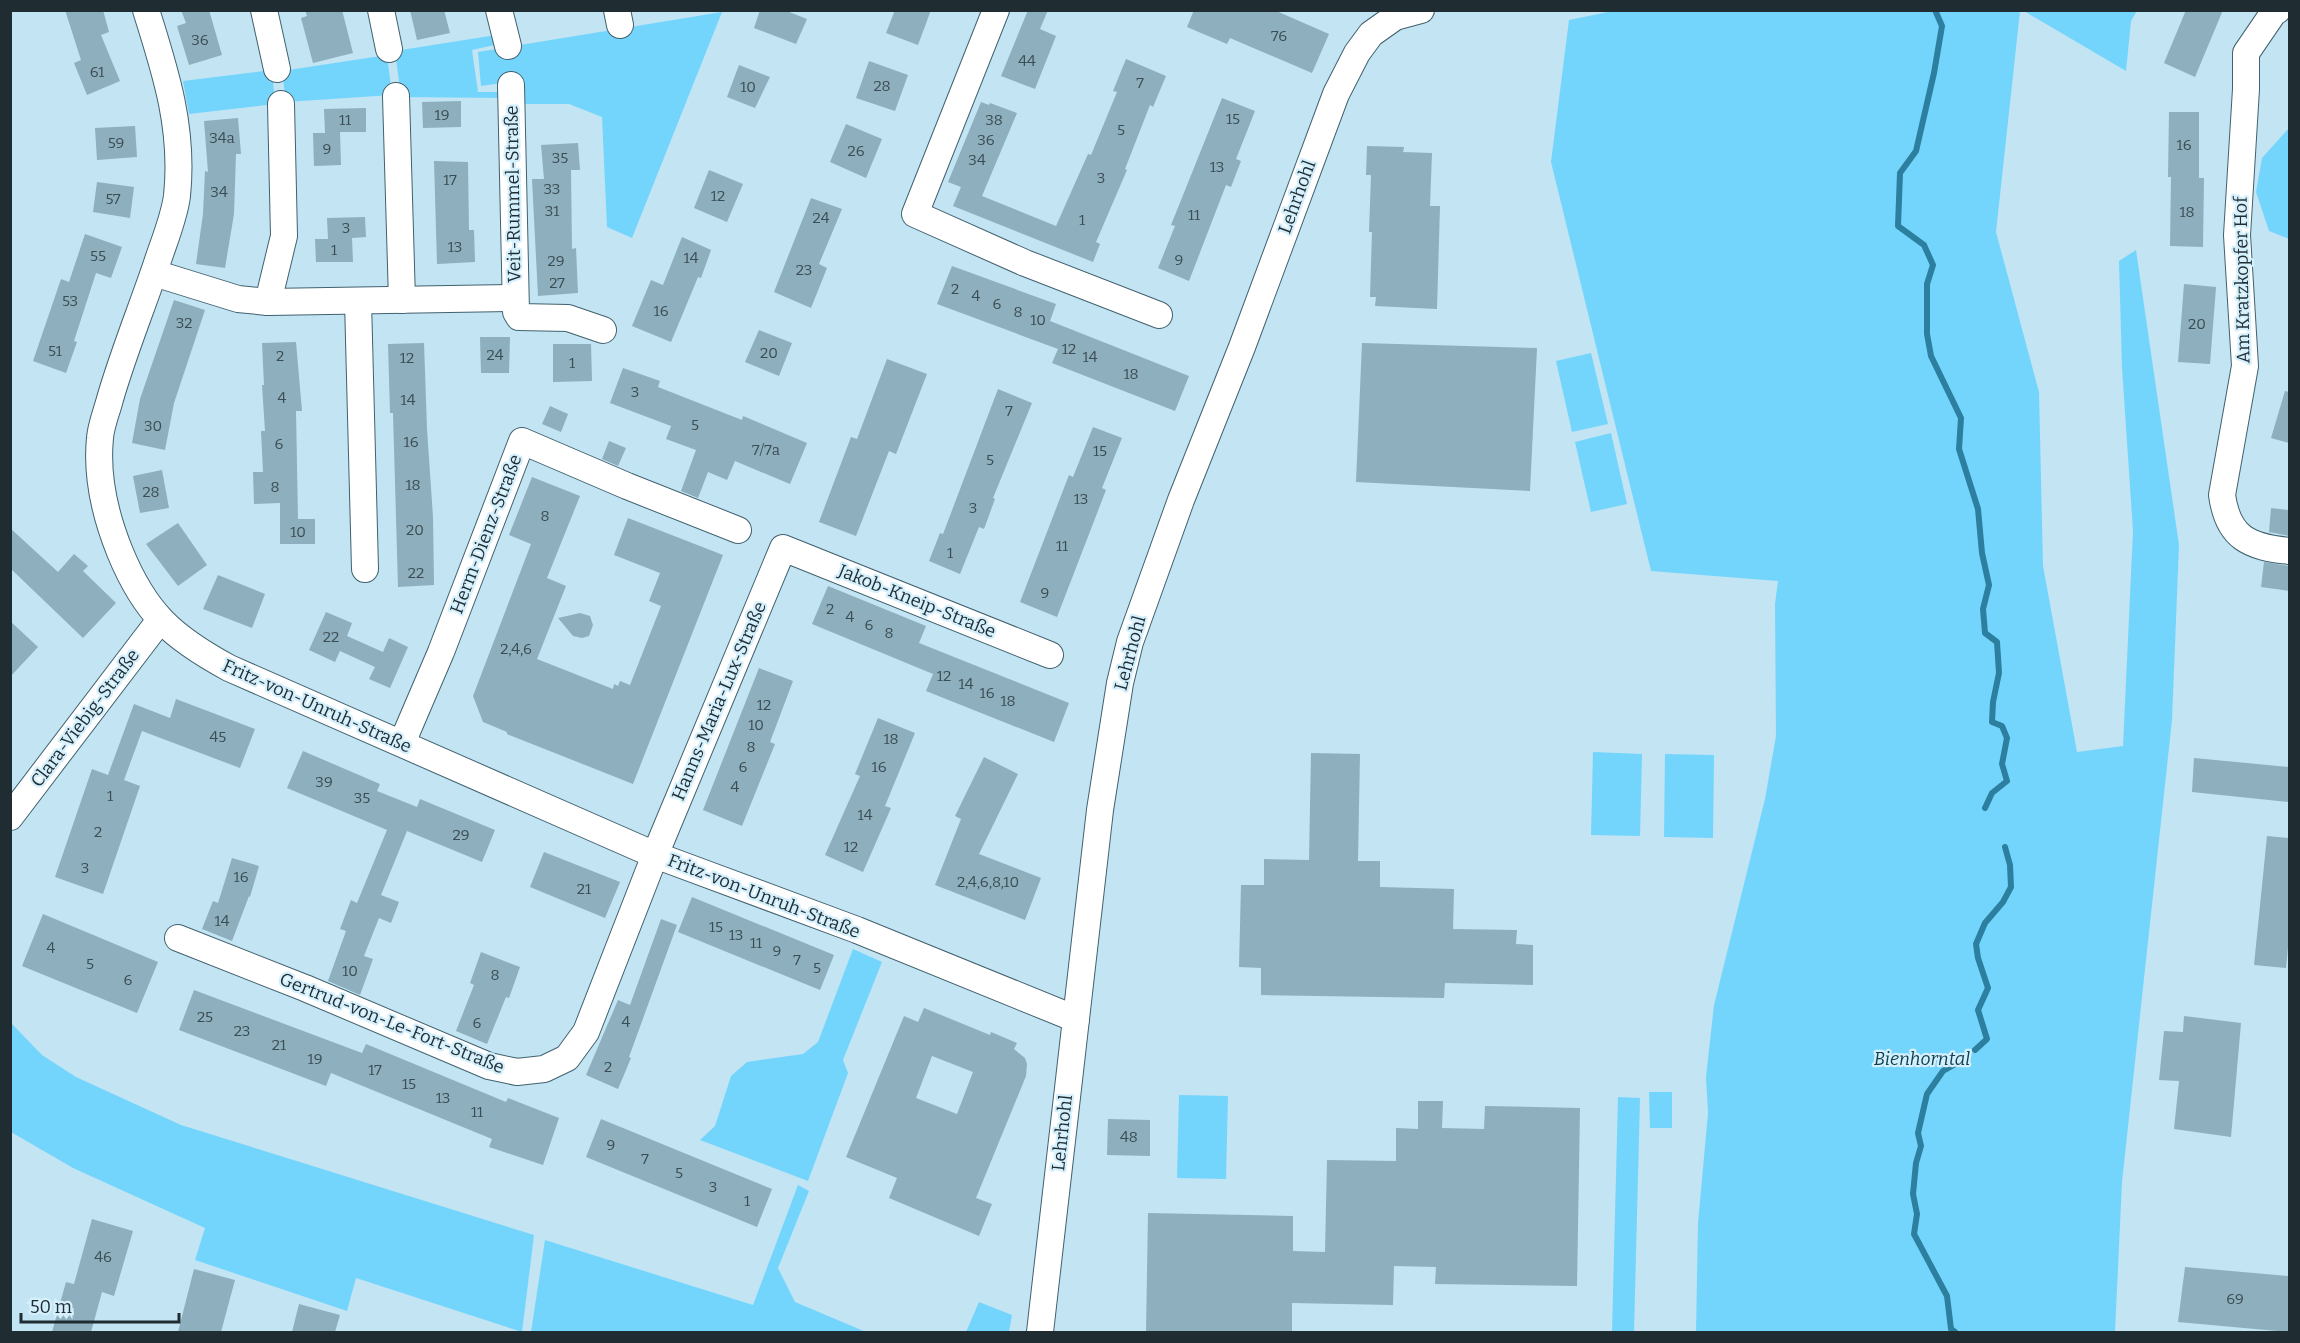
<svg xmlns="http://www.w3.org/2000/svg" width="2300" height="1343" font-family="Bitter,serif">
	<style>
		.green { fill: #74d5fc }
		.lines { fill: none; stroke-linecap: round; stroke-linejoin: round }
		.stream { stroke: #2c7f9e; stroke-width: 6 }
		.building { fill: #8eafbd; fill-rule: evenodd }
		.minor-casing { stroke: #42616e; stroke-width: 28 }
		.minor { stroke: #fff; stroke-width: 26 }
		.labels { text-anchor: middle; stroke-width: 4.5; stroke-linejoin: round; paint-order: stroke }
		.number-label { font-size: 15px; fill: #3b4d54 }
		.street-label { font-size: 18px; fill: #1f2c31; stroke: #d5f0fd }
		.park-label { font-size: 18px; font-style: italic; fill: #114052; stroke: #d5f0fd }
	</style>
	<rect width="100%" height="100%" fill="#c2e4f3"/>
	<!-- green -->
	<g class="green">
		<polygon points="1618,10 2020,11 1996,232 2039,392 2043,566 2077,752 2123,746 2133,531 2122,368 2119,261 2136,250 2179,545 2172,720 2122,1182 2115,1332 1696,1332 1698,1223 1708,1113 1706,1077 1714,1005 1765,799 1776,736 1775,604 1778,581 1651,571 1551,162 1569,20"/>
		<polygon points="2024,11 2137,11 2131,21 2126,71"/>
		<polygon points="722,12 632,238 607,227 602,117 569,104 518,104 516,81 481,86 478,52"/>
		<polygon points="496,35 499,44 472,50 478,92 503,92 504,98 401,97 395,51"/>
		<polygon points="387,55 392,95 286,102 282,71"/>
		<polygon points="272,70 275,104 189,114 183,81"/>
		<polygon points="2289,128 2289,239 2269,231 2256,192 2262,158"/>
		<polygon points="1591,353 1608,424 1572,432 1556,361"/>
		<polygon points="1611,433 1627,504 1591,512 1575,442"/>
		<polygon points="1593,752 1642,754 1640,836 1591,835"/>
		<polygon points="1665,754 1714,755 1713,838 1664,837"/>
		<polygon points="853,949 882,962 843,1060 848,1073 808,1181 700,1140 715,1126 731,1076 747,1062 803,1054 818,1042"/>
		<polygon points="11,1023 42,1055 76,1077 181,1125 534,1235 522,1332 356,1278 347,1311 195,1260 205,1228 73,1168 11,1132"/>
		<polygon points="1649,1092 1672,1092 1672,1128 1650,1128"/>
		<polygon points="1179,1095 1228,1096 1226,1179 1177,1178"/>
		<polygon points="1618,1097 1640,1098 1634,1332 1612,1332"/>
		<polygon points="798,1185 809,1191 778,1268 795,1302 866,1332 531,1332 545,1240 753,1305"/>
		<polygon points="979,1302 1012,1315 1009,1332 966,1332"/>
	</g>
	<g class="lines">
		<!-- stream -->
		<g class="stream">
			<polyline points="1935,10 1942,26 1934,73 1916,151 1900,173 1898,226 1924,245 1933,265 1927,284 1927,334 1931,356 1961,418 1959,449 1978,509 1982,553 1989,585 1983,609 1985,633 1997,642 1999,673 1993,702 1992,722 2002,726 2007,738 2002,764 2007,781 1992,793 1985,808"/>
			<polyline points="1975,1050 1987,1039 1978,1010 1988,988 1978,958 1976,944 1985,923 2003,902 2011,887 2010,865 2005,847"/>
			<polyline points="1955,1332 1951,1329 1947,1296 1914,1234 1917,1214 1913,1194 1916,1163 1921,1146 1918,1133 1927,1094 1943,1071 1966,1058"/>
		</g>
	</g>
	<!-- building -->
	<g class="building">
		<polygon points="65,10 103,10 109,32 101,35 120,81 87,95 74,63 81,60"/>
		<polygon points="181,10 209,10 222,55 189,65 177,26 186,23"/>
		<polygon points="305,10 342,10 353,53 313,63 301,18 307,16"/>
		<polygon points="410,10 444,10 450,33 417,40"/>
		<polygon points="760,10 784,10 807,19 796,44 754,28"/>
		<polygon points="895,10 931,10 918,45 886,33"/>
		<polygon points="1028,10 1048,10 1040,29 1056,36 1035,89 1001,76"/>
		<polygon points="1194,10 1274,10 1329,34 1312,73 1230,38 1227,44 1187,27"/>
		<polygon points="2186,10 2223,10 2195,77 2164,63"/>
		<polygon points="1126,59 1166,76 1153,107 1150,105 1125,169 1127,170 1096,242 1100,244 1093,262 953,206 961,187 948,182 981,102 989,105 990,103 1017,113 982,196 1056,226 1088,154 1091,155 1117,92 1113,91"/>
		<polygon points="869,61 908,75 895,111 856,98"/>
		<polygon points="739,65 770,77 755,108 727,97"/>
		<polygon points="1222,98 1255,111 1236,159 1241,161 1231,187 1226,185 1189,281 1158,268 1175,226 1171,225"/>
		<polygon points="461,101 461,127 423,128 422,102"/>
		<polygon points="366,108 366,132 340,132 341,165 314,166 313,133 325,133 324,109"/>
		<polygon points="2169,112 2199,112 2199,178 2204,178 2203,247 2170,246 2171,177 2168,177"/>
		<polygon points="238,118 241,154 236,154 234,214 225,268 196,264 203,214 205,171 208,172 204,121"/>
		<polygon points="846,124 882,139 866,178 830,162"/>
		<polygon points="135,126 137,157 97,160 95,128"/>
		<polygon points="578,143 580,170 571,170 572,249 576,248 578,293 538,296 532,179 544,179 541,145"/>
		<polygon points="1367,146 1404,147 1403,152 1432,153 1430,206 1440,206 1437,309 1375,306 1376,297 1370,297 1372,232 1369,232 1371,175 1366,175"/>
		<polygon points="434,161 468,162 469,230 474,230 475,262 437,264"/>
		<polygon points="709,170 743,184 727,222 694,208"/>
		<polygon points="97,182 134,187 130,218 93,212"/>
		<polygon points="811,198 842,209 819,264 827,268 811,308 774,292"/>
		<polygon points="365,217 366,237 352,238 353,262 316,262 315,239 328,239 327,218"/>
		<polygon points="85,234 122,247 111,278 96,273 74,341 77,342 66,373 33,361 61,279 69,282"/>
		<polygon points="682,237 711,250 701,278 698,277 671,342 632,326 651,280 663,285"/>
		<polygon points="952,266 1056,304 1050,321 1189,376 1175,411 1052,363 1058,349 937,304"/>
		<polygon points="2184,284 2216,287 2210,364 2178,362"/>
		<polygon points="174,300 205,310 174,403 165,450 132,443 140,399"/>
		<polygon points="759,330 792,343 779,376 745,362"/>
		<polygon points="480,337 510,337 509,373 481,373"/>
		<polygon points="296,342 302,411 296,411 298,519 315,519 315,544 280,544 280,503 254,504 253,472 263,472 261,431 265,431 262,385 264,385 262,343"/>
		<polygon points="424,343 427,429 433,517 434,585 398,587 393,413 390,413 388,344"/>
		<polygon points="1362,343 1537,348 1530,491 1356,482"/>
		<polygon points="553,344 591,344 592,381 553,382"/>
		<polygon points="887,359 927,374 896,454 889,451 856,536 819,522 851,437 857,439"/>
		<polygon points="623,368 660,381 658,387 742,420 743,416 807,443 790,484 735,461 727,480 708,472 698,498 681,491 696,450 666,439 671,426 610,403"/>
		<polygon points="998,389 1032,403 993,498 995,499 984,529 979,527 960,574 929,561 940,533 943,534"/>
		<polygon points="2285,391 2289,392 2289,443 2271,438"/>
		<polygon points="550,406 568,414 561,432 542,424"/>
		<polygon points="1093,427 1122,438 1102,488 1106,490 1057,617 1020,602 1069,475 1073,477"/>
		<polygon points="609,441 626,448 618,466 602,459"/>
		<polygon points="162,470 169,508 140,513 133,476"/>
		<polygon points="532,477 580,496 547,578 566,586 537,659 613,689 614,684 618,686 620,681 630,685 661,606 649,601 660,573 614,555 628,518 723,555 633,784 507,734 507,732 483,722 473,696 531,544 509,535"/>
		<polygon points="2271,508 2289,510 2289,536 2269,532"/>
		<polygon points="178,523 207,565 178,586 146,544"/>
		<polygon points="10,528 58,572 74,554 88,566 83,571 116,603 83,638 10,568"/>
		<polygon points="2264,562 2289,566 2289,591 2261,587"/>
		<polygon points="218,575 265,594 252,628 203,609"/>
		<polygon points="828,586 926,626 919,643 1069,703 1054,742 926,691 933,674 812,624"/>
		<polygon points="326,612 352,623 347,636 383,652 389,638 408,647 390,688 369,679 375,667 340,651 335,662 309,650"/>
		<polygon points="580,613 590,616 593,625 589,636 582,638 573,636 558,618"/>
		<polygon points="10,621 38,647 10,677"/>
		<polygon points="759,668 793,681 770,742 775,744 742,826 703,810"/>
		<polygon points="176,699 255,729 240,768 142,731 124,780 140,786 103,894 55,877 92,769 108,775 134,704 170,718"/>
		<polygon points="878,718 915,733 885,806 891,808 863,872 825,855 860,776 855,774"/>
		<polygon points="303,751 380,784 377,791 417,807 420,799 495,830 482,862 407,831 381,895 399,902 391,923 379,918 364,956 373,959 360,995 328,981 346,931 340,929 351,900 357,903 387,830 287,788"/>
		<polygon points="1311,753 1360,754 1358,861 1380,861 1380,887 1454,889 1453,929 1517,930 1516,944 1533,945 1533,985 1445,983 1444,998 1261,995 1261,968 1239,967 1241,885 1264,885 1264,859 1309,860"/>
		<polygon points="984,757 1018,774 979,854 1041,878 1025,920 935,885 961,819 955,816"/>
		<polygon points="2194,758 2289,767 2289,802 2192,792"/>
		<polygon points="2267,836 2289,838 2289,936 2286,968 2254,965"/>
		<polygon points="544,852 620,882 605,918 530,887"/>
		<polygon points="232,858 259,866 250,897 249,896 232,941 202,929 213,901 218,903"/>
		<polygon points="692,897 834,955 820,990 678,932"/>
		<polygon points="43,914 158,962 137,1013 22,966"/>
		<polygon points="661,919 677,925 629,1057 631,1058 618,1089 586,1075 618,1000 630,1005"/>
		<polygon points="481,952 520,967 509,998 506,997 487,1044 456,1031 474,985 470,983"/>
		<polygon points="194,990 362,1053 366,1044 506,1102 508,1098 559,1118 543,1165 489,1147 492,1139 331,1073 326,1086 179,1030"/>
		<path d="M924,1008L990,1035L991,1032L1017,1043L1014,1049L1025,1058L1027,1064L1026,1076L976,1198L992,1204L979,1236L889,1198L897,1178L846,1157L904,1016L918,1022ZM932,1056L973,1072L957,1114L916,1098Z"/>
		<polygon points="2184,1016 2241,1023 2231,1137 2174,1129 2179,1081 2159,1080 2164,1031 2183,1032"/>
		<polygon points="1418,1101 1443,1101 1442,1128 1484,1129 1485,1106 1580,1108 1577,1286 1435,1284 1436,1267 1394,1266 1393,1305 1292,1303 1292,1332 1146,1332 1148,1213 1293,1216 1293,1251 1325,1252 1327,1160 1396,1161 1396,1128 1418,1129"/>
		<polygon points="601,1119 772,1189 757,1227 586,1157"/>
		<polygon points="1108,1119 1150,1120 1150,1156 1107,1155"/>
		<polygon points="92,1219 133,1231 114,1296 102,1292 91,1332 52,1332 66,1282 74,1284"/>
		<polygon points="2185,1267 2289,1276 2289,1332 2178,1322"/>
		<polygon points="194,1269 235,1280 221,1332 178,1332"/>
		<polygon points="299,1304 340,1315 335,1332 292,1332"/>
	</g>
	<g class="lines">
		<!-- minor casing -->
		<g class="minor-casing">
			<g id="minor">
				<path d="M146,10C166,73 184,129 177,196C174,219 163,244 156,266C141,310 123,354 110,399C107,411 101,425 100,438C96,478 105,515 120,552C145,613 172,637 229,668L655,855L857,930L1076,1019"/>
				<polyline points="264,10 277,69"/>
				<polyline points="381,10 389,49"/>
				<polyline points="499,10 508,46"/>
				<polyline points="617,10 620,25"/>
				<polyline points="996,10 915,214 1025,263 1159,315"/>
				<path d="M2278,10L2274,12L2246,53V89L2237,235L2245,366L2222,495C2228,538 2249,547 2290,551"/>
				<polyline points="511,85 516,312 519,317 568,318 603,330"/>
				<polyline points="396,96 402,300"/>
				<polyline points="154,273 238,299 268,302 515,298"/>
				<polyline points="358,301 365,569"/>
				<polyline points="268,302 284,236 281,104"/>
				<polyline points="402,743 441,652 522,441 627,486 738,530"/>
				<polyline points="10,817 160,620"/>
				<polyline points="178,938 305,988 489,1066 517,1072 544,1069 567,1058 586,1032 655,855 783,548 1050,655"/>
				<polyline points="1040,1332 1100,810 1120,683 1130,642 1181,500 1242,347 1336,94 1357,53 1371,34 1395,17 1421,10"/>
			</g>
		</g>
		<!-- minor -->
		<use href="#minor" class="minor"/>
	</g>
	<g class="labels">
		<!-- number labels -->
		<g class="number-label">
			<text x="1279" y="41">76</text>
			<text x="200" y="45">36</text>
			<text x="1027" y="66">44</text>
			<text x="97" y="77">61</text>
			<text x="1140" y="88">7</text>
			<text x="882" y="91">28</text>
			<text x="748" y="92">10</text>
			<text x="442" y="120">19</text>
			<text x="1233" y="124">15</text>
			<text x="345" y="125">11</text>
			<text x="994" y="125">38</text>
			<text x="1121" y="135">5</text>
			<text x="222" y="143">34a</text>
			<text x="986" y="145">36</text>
			<text x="116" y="148">59</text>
			<text x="2184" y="150">16</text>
			<text x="327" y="154">9</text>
			<text x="856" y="156">26</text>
			<text x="560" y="163">35</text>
			<text x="977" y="165">34</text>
			<text x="1217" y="172">13</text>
			<text x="1101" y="183">3</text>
			<text x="450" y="185">17</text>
			<text x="552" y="194">33</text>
			<text x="219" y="197">34</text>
			<text x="718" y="201">12</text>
			<text x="113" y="204">57</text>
			<text x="552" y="216">31</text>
			<text x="2187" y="217">18</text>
			<text x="1194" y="220">11</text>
			<text x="821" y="223">24</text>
			<text x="1082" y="225">1</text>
			<text x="346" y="233">3</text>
			<text x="455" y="252">13</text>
			<text x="334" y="255">1</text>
			<text x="98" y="261">55</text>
			<text x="691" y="263">14</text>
			<text x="1179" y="265">9</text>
			<text x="556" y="266">29</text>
			<text x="804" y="275">23</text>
			<text x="557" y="288">27</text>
			<text x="955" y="294">2</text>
			<text x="976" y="301">4</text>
			<text x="70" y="306">53</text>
			<text x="997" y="309">6</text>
			<text x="661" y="316">16</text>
			<text x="1018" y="317">8</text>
			<text x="1038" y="325">10</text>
			<text x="184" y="328">32</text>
			<text x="2197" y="329">20</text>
			<text x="1069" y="354">12</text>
			<text x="55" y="356">51</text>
			<text x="769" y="358">20</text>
			<text x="495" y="360">24</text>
			<text x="280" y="361">2</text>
			<text x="1090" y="362">14</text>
			<text x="407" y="363">12</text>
			<text x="572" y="368">1</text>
			<text x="1131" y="379">18</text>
			<text x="635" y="397">3</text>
			<text x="282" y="403">4</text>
			<text x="408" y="405">14</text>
			<text x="1009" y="416">7</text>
			<text x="695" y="430">5</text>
			<text x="153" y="431">30</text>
			<text x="411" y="447">16</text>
			<text x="279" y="449">6</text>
			<text x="766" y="455">7/7a</text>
			<text x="1100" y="456">15</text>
			<text x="990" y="465">5</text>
			<text x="413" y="490">18</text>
			<text x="275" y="492">8</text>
			<text x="151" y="497">28</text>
			<text x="1081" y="504">13</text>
			<text x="973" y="513">3</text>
			<text x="545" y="521">8</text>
			<text x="415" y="535">20</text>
			<text x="298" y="537">10</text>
			<text x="1062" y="551">11</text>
			<text x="950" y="558">1</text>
			<text x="416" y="578">22</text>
			<text x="1045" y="598">9</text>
			<text x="830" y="614">2</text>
			<text x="850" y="622">4</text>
			<text x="869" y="630">6</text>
			<text x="889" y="638">8</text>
			<text x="331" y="642">22</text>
			<text x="516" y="654">2,4,6</text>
			<text x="944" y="681">12</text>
			<text x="966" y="689">14</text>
			<text x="987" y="698">16</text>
			<text x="1008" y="706">18</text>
			<text x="764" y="710">12</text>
			<text x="756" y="730">10</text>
			<text x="218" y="742">45</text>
			<text x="891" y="744">18</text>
			<text x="751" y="752">8</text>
			<text x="743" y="772">6</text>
			<text x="879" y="772">16</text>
			<text x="324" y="787">39</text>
			<text x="735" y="792">4</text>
			<text x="110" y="801">1</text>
			<text x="362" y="803">35</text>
			<text x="865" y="820">14</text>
			<text x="98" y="837">2</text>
			<text x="461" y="840">29</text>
			<text x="851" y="852">12</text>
			<text x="85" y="873">3</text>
			<text x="241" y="882">16</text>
			<text x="988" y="887">2,4,6,8,10</text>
			<text x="584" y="894">21</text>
			<text x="222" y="926">14</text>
			<text x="716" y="932">15</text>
			<text x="736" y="940">13</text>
			<text x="756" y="948">11</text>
			<text x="51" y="953">4</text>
			<text x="777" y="956">9</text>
			<text x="797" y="965">7</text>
			<text x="90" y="969">5</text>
			<text x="817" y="973">5</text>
			<text x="350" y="976">10</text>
			<text x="495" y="980">8</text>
			<text x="128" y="985">6</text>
			<text x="205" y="1022">25</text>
			<text x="626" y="1027">4</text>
			<text x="477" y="1028">6</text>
			<text x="242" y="1036">23</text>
			<text x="279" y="1050">21</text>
			<text x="315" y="1064">19</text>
			<text x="608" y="1072">2</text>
			<text x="375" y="1075">17</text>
			<text x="409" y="1089">15</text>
			<text x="443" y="1103">13</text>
			<text x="477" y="1117">11</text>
			<text x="1129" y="1142">48</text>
			<text x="611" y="1150">9</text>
			<text x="645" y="1164">7</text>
			<text x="679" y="1178">5</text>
			<text x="713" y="1192">3</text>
			<text x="747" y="1206">1</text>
			<text x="103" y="1262">46</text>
			<text x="2235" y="1304">69</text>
		</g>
		<!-- street labels -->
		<g class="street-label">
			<text transform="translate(513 194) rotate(-91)" y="6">Veit-Rummel-Straße</text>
			<text transform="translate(1297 197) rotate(-70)" y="6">Lehrhohl</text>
			<text transform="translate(2242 280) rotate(-91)" y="6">Am Kratzkopfer Hof</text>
			<text transform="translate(486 534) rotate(-69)" y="6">Herm-Dienz-Straße</text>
			<text transform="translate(917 601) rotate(22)" y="6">Jakob-Kneip-Straße</text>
			<text transform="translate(1130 653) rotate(-75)" y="6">Lehrhohl</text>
			<text transform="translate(719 701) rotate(-67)" y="6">Hanns-Maria-Lux-Straße</text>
			<text transform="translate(317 706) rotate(24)" y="6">Fritz-von-Unruh-Straße</text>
			<text transform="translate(85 718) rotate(-53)" y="6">Clara-Viebig-Straße</text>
			<text transform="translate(764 896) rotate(21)" y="6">Fritz-von-Unruh-Straße</text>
			<text transform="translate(392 1023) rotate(22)" y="6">Gertrud-von-Le-Fort-Straße</text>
			<text transform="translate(1062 1133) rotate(-84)" y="6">Lehrhohl</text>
		</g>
		<!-- park labels -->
		<g class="park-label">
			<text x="1922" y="1065">Bienhorntal</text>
		</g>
	</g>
	<!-- border -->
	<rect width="2300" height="1343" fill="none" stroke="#1f2c31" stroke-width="24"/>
	<!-- scale -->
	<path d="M21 1313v9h158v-9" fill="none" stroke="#1f2c31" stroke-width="3"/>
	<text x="30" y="1313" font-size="18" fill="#1f2c31" stroke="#d5f0fd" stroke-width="4.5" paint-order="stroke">50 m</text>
</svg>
